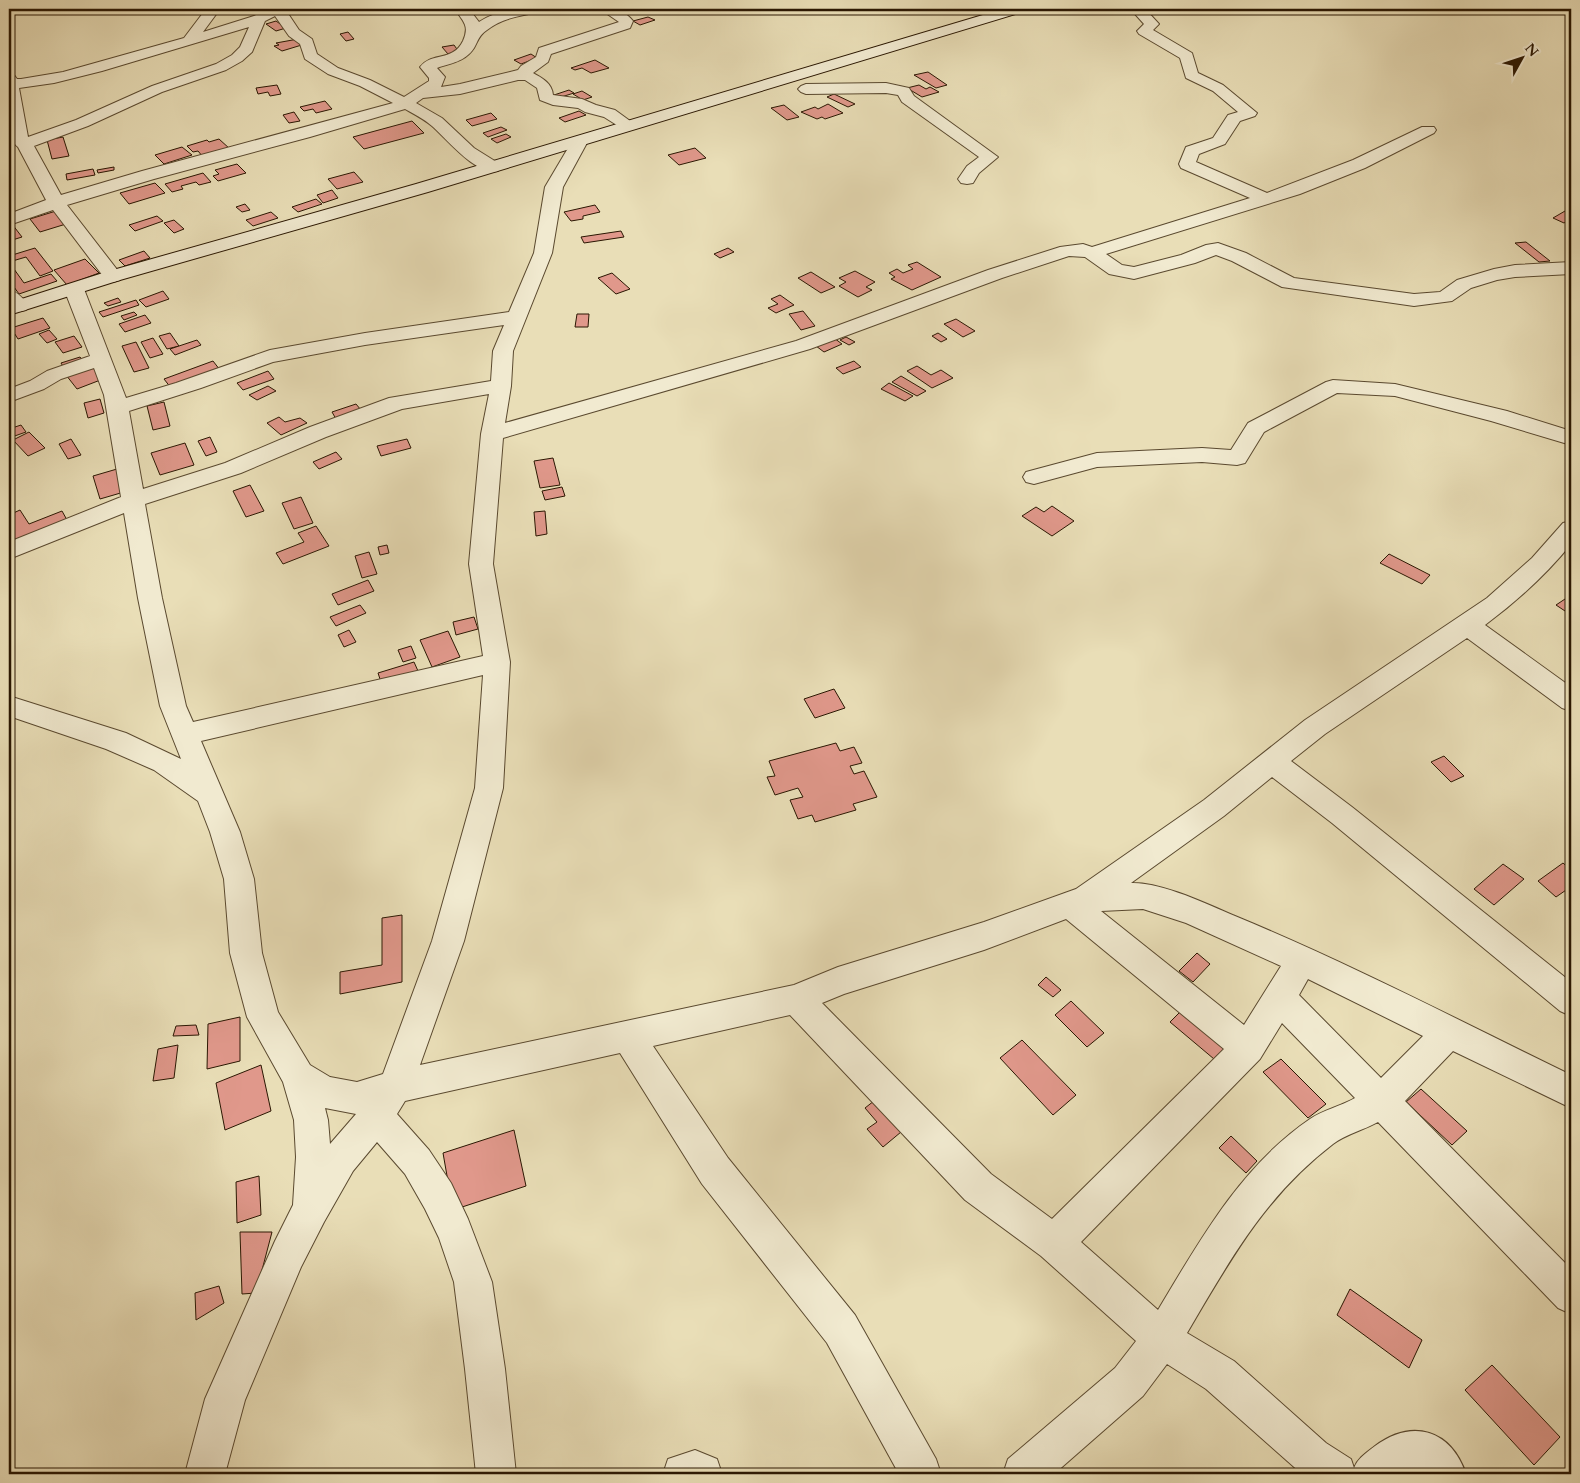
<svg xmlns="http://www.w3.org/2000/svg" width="1580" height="1483" font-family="Cardo,serif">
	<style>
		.building { fill: #e0988b; stroke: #2a1702 }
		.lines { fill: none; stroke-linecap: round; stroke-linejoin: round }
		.minor-casing { stroke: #5a492f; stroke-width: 2 }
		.secondary-casing { stroke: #2a1702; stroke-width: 2 }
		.minor { fill: #f1ead0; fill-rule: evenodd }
		.secondary { fill: #f1ead0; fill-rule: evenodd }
	</style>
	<rect width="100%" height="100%" fill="#e9deb7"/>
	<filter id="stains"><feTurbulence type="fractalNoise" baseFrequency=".004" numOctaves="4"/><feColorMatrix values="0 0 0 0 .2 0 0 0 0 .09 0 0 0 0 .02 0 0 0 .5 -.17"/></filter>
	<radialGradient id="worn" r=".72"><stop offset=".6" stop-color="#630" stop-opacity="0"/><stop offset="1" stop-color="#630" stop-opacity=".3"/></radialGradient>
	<!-- building -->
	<g class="building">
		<polygon points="648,17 655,20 640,25 633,21"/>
		<polygon points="276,21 286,28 276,31 266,24"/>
		<polygon points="348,32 354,39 346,41 340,34"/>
		<polygon points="298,39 305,44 282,51 274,46 279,45 276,43"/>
		<polygon points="454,45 459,52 448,54 442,47"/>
		<polygon points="531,54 537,58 521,64 514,60"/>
		<polygon points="595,60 609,68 591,73 582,68 575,70 571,68"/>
		<polygon points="928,72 947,85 936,88 914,75"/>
		<polygon points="277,85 281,94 270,96 268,92 258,94 256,88"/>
		<polygon points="919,85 926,89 930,87 939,92 922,97 907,88"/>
		<polygon points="569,90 574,93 558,98 554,95"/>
		<polygon points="582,91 592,97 583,100 573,94"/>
		<polygon points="834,94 855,104 848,107 827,97"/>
		<polygon points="325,101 332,109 316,113 313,109 304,111 300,107"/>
		<polygon points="828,104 843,113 825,119 822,117 817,119 801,112 815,107 818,109"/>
		<polygon points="784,105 799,117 787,120 771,108"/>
		<polygon points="579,111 586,115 565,122 559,118"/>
		<polygon points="294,112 300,121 289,123 283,115"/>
		<polygon points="491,113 497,119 472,126 466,120"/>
		<polygon points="412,121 424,133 364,149 353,137"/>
		<polygon points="501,127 507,130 488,137 483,133"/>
		<polygon points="506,134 511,137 497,143 491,139"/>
		<polygon points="63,137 69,156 52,159 47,140"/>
		<polygon points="219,139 230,149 203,157 198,151 193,152 187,146 207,140 209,142"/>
		<polygon points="182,147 192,155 164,164 155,155"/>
		<polygon points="695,148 706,158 679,165 668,155"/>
		<polygon points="237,164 246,173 218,181 213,176 219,174 215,170"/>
		<polygon points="114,167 114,170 98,173 97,170"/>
		<polygon points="93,169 95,175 67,180 66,174"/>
		<polygon points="354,172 363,182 337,189 328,179"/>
		<polygon points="203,173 211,182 199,185 196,182 181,186 183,189 172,192 165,184"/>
		<polygon points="155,183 165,193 129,204 120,193"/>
		<polygon points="332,190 338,198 323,203 317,195"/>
		<polygon points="316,199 322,204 298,212 292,207"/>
		<polygon points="245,204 250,210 242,212 236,207"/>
		<polygon points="595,205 600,212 583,216 583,219 571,221 564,212"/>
		<polygon points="56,211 66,224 40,232 30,219"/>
		<polygon points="1565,211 1571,214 1571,219 1564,223 1553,218"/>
		<polygon points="271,212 278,218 253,226 246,220"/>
		<polygon points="157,216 163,221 135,231 129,225"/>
		<polygon points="174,220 184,229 174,233 164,223"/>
		<polygon points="12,224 22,237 9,241 9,225"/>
		<polygon points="621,231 624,237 584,243 581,237"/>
		<polygon points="1526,242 1550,261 1539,262 1515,243"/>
		<polygon points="35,248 53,271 40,276 26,257 9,262 24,283 51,274 57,281 19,294 9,280 9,256"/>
		<polygon points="728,248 734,252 720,258 714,254"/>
		<polygon points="144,251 150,258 125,266 119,260"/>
		<polygon points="85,259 99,273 67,285 54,270"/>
		<polygon points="917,262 941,277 912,290 891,279 895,277 889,273 897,269 903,273 913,269 908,265"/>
		<polygon points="855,271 875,282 866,287 872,290 858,297 839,286 846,282 839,278"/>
		<polygon points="811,272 835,287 821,293 798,278"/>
		<polygon points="612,273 630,289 616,294 598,278"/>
		<polygon points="163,291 169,299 146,307 139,300"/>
		<polygon points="780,295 794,305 776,313 768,308 778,304 771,299"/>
		<polygon points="118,298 121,302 108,306 104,303"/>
		<polygon points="136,300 139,305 103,317 99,312"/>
		<polygon points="803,311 815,326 801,330 789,314"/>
		<polygon points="134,312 137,315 124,320 121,316"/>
		<polygon points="577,314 589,314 588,327 575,327"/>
		<polygon points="145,315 151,323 125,332 119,324"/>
		<polygon points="43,318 50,328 18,339 11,328"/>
		<polygon points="956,319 975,331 963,337 944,324"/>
		<polygon points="49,330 57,339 47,343 39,334"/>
		<polygon points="170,333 179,346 167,349 159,336"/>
		<polygon points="938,333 947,339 941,342 932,336"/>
		<polygon points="74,336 82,347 63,353 55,342"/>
		<polygon points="846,337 855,342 849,345 840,340"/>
		<polygon points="153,338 163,354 150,358 141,342"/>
		<polygon points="834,338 842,344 824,352 816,346"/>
		<polygon points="197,340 201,345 175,355 170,349"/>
		<polygon points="136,342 149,368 134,372 122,346"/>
		<polygon points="80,357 84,362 64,368 61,363"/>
		<polygon points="213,361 220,370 171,388 164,379"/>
		<polygon points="854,361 861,367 843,374 836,368"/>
		<polygon points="93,366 103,379 77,389 66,375"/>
		<polygon points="917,366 931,375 941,370 953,378 932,388 907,371"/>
		<polygon points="268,371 274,379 243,390 237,383"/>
		<polygon points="901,376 926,391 917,396 892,382"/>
		<polygon points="889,383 913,396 905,401 881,389"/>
		<polygon points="268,386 276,391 257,400 249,395"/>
		<polygon points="100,399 104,413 88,418 84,403"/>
		<polygon points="164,402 170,426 153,430 147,406"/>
		<polygon points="356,404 361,410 336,419 332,412"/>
		<polygon points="279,417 285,422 300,418 307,423 281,435 267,423"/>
		<polygon points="21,425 26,432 9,438 9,429"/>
		<polygon points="29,432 45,448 28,456 13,440"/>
		<polygon points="210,437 217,452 206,456 198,441"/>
		<polygon points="71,439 81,455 68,459 59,444"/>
		<polygon points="407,439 411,448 381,456 377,446"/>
		<polygon points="185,443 194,465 160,475 151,453"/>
		<polygon points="336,452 342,459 319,469 313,462"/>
		<polygon points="553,458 560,485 540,488 534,461"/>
		<polygon points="117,469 124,492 100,499 93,476"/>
		<polygon points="250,485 264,511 246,517 233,491"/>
		<polygon points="562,487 565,496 545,500 542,491"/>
		<polygon points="301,497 313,523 294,529 282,503"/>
		<polygon points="1052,506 1074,521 1052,536 1022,516 1036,507 1044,512"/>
		<polygon points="20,510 29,524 62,511 67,520 15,541 9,532 9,515"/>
		<polygon points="545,511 547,534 536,536 534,512"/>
		<polygon points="316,526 329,546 283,564 276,553 304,542 298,533"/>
		<polygon points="387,545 389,553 380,555 378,547"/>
		<polygon points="369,552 377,574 362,578 355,556"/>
		<polygon points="1389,554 1430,575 1422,584 1380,563"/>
		<polygon points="368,580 374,591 338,605 332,594"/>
		<polygon points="1568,597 1571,599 1571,615 1556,605"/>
		<polygon points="360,605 366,613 336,626 330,617"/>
		<polygon points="474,617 478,629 456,635 453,622"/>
		<polygon points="349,630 356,642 344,647 338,635"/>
		<polygon points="448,631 460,657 432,667 420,640"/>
		<polygon points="411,646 416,658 403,662 398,650"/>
		<polygon points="414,662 418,671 381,682 378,673"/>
		<polygon points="834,689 845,708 815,718 804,699"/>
		<polygon points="836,743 840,751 854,747 862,763 850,766 854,774 864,771 877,797 853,804 856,810 815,822 812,815 798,819 790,800 803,797 798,788 775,795 767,777 775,776 769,761"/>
		<polygon points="1444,756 1464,776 1451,782 1431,762"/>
		<polygon points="1563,863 1571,870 1571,889 1569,888 1556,897 1538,881"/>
		<polygon points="1503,864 1524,879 1494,905 1474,889"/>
		<polygon points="402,915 402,982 340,994 340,972 382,965 382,918"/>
		<polygon points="1197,953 1210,964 1193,982 1179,971"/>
		<polygon points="1046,977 1061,990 1053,997 1038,985"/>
		<polygon points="1071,1001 1104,1033 1087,1047 1055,1015"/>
		<polygon points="1182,1010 1226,1047 1214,1059 1170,1022"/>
		<polygon points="240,1017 240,1061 207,1069 208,1024"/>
		<polygon points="196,1025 199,1035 173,1036 176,1026"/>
		<polygon points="1022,1040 1076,1095 1053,1115 1000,1058"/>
		<polygon points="178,1045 174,1078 153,1081 158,1049"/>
		<polygon points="1281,1059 1326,1104 1308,1118 1263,1072"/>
		<polygon points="261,1065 271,1111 225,1130 216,1083"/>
		<polygon points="1421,1089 1467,1131 1452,1145 1406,1102"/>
		<polygon points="879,1097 907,1127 883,1147 867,1129 877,1122 865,1108"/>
		<polygon points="514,1130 526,1186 453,1210 443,1153"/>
		<polygon points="1231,1136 1257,1161 1246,1173 1219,1148"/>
		<polygon points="259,1176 261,1215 237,1223 236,1182"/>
		<polygon points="240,1232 272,1232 256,1293 242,1294"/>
		<polygon points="219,1286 224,1303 196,1320 195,1293"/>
		<polygon points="1350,1289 1422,1340 1409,1368 1337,1315"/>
		<polygon points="1492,1365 1560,1437 1534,1465 1465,1390"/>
	</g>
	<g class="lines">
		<!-- minor casing -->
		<g class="minor-casing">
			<g id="minor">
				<path d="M206,9H220L203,32L254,16L268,9H285L299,30L312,39L317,54L338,68L370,80L404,97L429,81V78L420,67C431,52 453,62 463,41C470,25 463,22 455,9H469L479,22C497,10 518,8 540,9L538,12C520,16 502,18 487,30C479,35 478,41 474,48C465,62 451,63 437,68L445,77L441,87L460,84L518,70L521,66L536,57L539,48L619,22L600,9C613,8 624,10 633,21L630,28L551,54L548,62L533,73C542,78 552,83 553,95L582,99L596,105L615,110L637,126L635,129H623L604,117L585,112L578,108L553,105L540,100L537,88L525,80H518L460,94L423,98L416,103L442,118L474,148L498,163L500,167L498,171C476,176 447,139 432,126C424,119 414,114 405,109L310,137L154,179L67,205L122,276L120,280L113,282L106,280L53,210L9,225V214L46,200L18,147C4,136 9,91 9,73L14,75L17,79H21L63,72L184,38ZM275,16L289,36L300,44L305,59L328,74L360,86L393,103L142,171L61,195L34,146L88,126L162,92L226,70L242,61L252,52L265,21ZM249,27L240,47L232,55L216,64L152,86L76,120L28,137L19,88L54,83L102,71Z"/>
				<path d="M1142,10L1147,11L1159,24L1153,30L1192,53L1198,73L1223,85L1257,113L1255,116L1240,121L1225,144L1199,154L1196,162L1267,193L1353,160L1422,127H1434L1436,130L1434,133L1365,168L1300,194L1106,254L1122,265L1134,267L1181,255L1206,245L1218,243L1246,253L1294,278L1414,294L1440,292L1457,280L1494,269L1515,265L1571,262V274L1515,277L1497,280L1471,288L1452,301L1414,306L1282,287L1232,261L1216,255L1195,263L1134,279L1109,274L1085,257L1069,256L1002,278L810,349L503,438L493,564L510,662L503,788L464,941L420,1065L794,985L838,967L984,922L1076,889L1204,800L1305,720L1487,598L1532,558L1563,523L1571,521V544C1546,575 1517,601 1485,625L1571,687V711L1562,708L1467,638L1325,734L1291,761L1352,807L1571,982V1016L1560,1011L1332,823L1272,777L1224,816L1131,883C1161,882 1207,904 1235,916C1349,963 1460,1021 1571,1075V1108L1453,1051L1405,1101L1571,1269V1314L1558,1308L1378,1122C1364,1130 1346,1134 1333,1144C1265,1196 1230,1260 1187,1333L1234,1361L1326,1443L1351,1459L1354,1468C1358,1458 1366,1453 1375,1446C1413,1418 1451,1430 1466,1474H1421L1415,1470L1405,1474H1302L1206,1389L1167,1364L1143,1396L1054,1474H1003L1008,1459L1115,1368L1136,1341L1041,1256L965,1200L790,1015L653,1046L728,1158L855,1315L936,1459L941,1474H899L827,1343L702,1184L620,1053L405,1101L397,1114L429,1150L451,1183L468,1219L492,1282L505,1369L516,1474H476L465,1369L454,1282L439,1238L425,1209L405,1174L377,1142L353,1171L324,1222L301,1267L245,1400L225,1474H185L205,1399L275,1241L293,1205L296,1157L294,1120L283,1082L247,1017L230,953L224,879L210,832L198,801L154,770L106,749L9,716V696L126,733L181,759L160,706L138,598L124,513L9,559V542L121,497L104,395L94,368L61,379L44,389L9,402V389L30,381L47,371L90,356L64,289L67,285L74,283L81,285L84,289L126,398L176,383L270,350L365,333L509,312L534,253L545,187L574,138H586L588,141L563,187L552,253L513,351L511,386L505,423L796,341L988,270L1060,247L1083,244L1092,247L1250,198L1181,168L1179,164L1186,147L1213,138L1228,115L1238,112L1213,91L1186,78L1180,58L1139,34L1137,31L1144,24L1135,14ZM504,325L493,351L491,381L389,398L310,427L225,463L143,489L129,411L201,388L273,362L365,345ZM489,394L481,434L469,564L483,656L193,722L186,706L162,598L145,504L241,473L326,437L402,409ZM483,675L475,788L432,941L383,1074L357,1082L330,1077L310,1065L278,1012L262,953L254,879L240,832L201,741ZM1143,909L1186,923L1281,966L1244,1025L1101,911ZM1066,919L1224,1049L1052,1219L991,1174L822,1003L844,994L984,950ZM1308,979L1423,1036L1381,1078L1299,995ZM1282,1023L1355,1098C1341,1106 1323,1110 1310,1119C1241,1166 1200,1240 1158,1310L1081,1242L1260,1059ZM325,1108L356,1114L330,1144L328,1120Z"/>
				<polygon points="886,83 909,88 914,96 998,157 979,173 973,183 967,184 961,183 958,179 967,166 979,157 902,102 898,95 886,93 806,94 801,92 798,89 801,86 806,84"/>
				<path d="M9,290C18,292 24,299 29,306L26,310C19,312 14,312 9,307Z"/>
				<polygon points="1333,380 1395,384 1507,411 1571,431 1571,445 1491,421 1395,396 1337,393 1264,432 1245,463 1237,465 1202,462 1097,467 1034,484 1026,482 1023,477 1026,472 1097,453 1202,448 1231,450 1248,423 1326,382"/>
				<polygon points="695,1450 717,1459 722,1474 663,1474 668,1459"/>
			</g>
		</g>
		<!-- secondary casing -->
		<g class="secondary-casing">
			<polygon id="secondary" points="1003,9 1024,9 1022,12 428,192 120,280 9,315 9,303 106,272 416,184"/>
		</g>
		<!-- minor -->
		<use href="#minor" class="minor"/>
		<!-- secondary -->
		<use href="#secondary" class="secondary"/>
	</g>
	<!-- margin -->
	<rect width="1580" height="1483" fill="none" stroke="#e9deb7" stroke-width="30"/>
	<rect x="10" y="10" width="1560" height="1463" fill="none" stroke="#2a1702" stroke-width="2.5"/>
	<rect x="15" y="15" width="1550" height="1453" fill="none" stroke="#2a1702"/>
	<!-- north arrow -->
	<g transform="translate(1522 58) rotate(50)" stroke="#f1ead0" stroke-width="4" paint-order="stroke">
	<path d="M0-4L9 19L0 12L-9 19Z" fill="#2a1702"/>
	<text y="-8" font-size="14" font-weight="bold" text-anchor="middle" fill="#2a1702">N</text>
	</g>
	<rect width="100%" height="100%" filter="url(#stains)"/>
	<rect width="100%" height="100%" fill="url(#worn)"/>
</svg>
